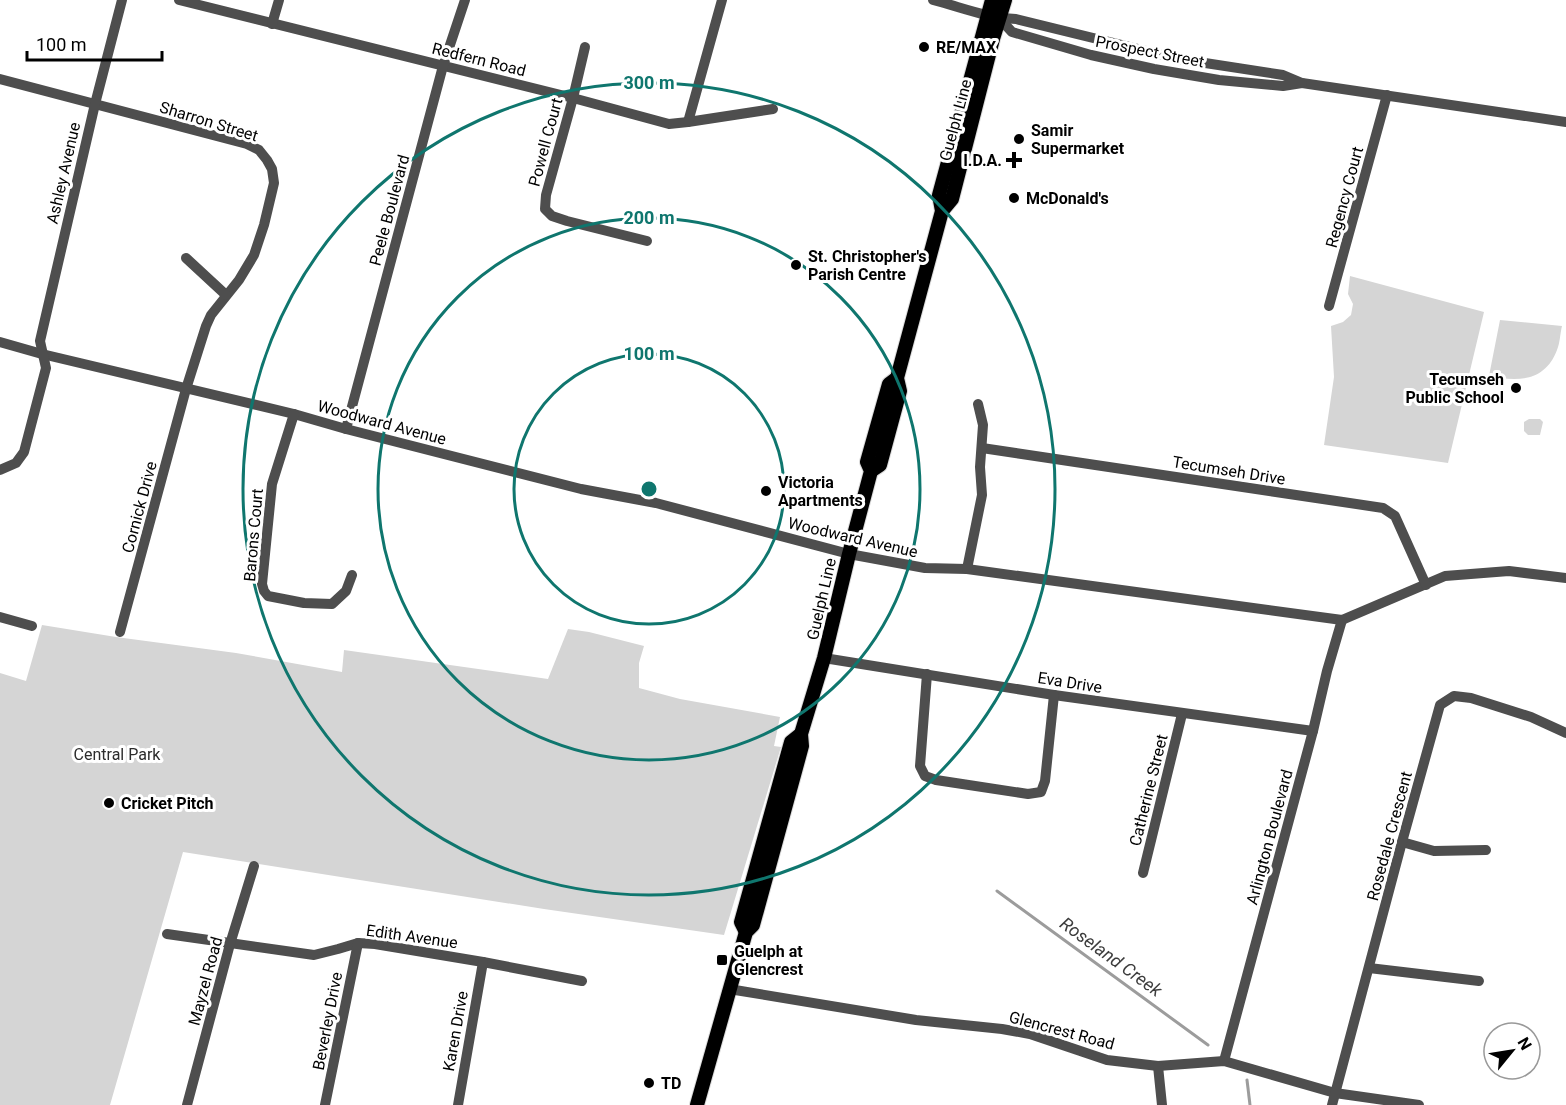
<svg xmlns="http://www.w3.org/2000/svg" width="1566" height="1105" font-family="Roboto,sans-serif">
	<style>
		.green { fill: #d5d5d5 }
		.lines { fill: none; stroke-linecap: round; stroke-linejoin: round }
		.stream { stroke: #9c9c9c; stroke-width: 3 }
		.major-casing { stroke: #dbdbdb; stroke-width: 16 }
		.minor { stroke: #4e4e4e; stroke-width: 10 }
		.major { stroke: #000; stroke-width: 14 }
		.ring { fill: none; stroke: #0f766e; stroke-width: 3 }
		.poi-dot { fill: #000; stroke: #fff; stroke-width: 2 }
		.labels { text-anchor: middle; stroke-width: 6; stroke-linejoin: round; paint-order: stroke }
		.poi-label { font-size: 16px; font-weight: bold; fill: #000; stroke: #fff; text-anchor: start }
		.street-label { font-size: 16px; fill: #000; stroke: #fff }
		.park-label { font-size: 16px; fill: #2c2c2c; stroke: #fff }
		.water-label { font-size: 18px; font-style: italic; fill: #3d3d3d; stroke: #fff }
		.centre { fill: #0f766e; stroke: #fff; stroke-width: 3 }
		.ring-label { font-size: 18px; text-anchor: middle; font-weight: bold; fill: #0f766e; stroke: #fff; stroke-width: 6; stroke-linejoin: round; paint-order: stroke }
	</style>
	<rect width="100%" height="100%" fill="#fff"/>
	<!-- green -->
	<g class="green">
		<polygon points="1350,276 1484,312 1448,463 1324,445 1334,377 1331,326 1343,322 1351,315 1353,304 1348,294"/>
		<path d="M1500,320L1562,326C1560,334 1560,343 1557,350C1545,382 1517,382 1489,376Z"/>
		<polygon points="1529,419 1540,419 1543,422 1540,435 1528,435 1524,431 1524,422"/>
		<polygon points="42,625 116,637 236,653 342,672 344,650 548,679 568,629 589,632 644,646 639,663 639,688 680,699 780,717 774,746 781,747 724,935 544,909 183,852 110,1105 0,1105 0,673 26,681"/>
	</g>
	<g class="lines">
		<!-- stream -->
		<g class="stream">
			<polyline points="997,891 1208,1045"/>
			<polyline points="1247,1080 1250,1105"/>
		</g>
		<!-- major casing -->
		<g class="major-casing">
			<g id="major">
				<polyline points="942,211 952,199 993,39 1005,0"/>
				<polyline points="871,471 880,465 900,391 897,378 942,211 939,195 992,0"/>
				<polyline points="746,932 741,922 791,742 801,734"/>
				<polyline points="697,1105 746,932 753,925 802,746 801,734 824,658 849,554 871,471 867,462 889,384 897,378"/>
			</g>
		</g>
		<!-- minor -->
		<g class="minor">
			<polyline points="179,0 573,98 669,124 688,122 773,109"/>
			<path d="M933,0C961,7 987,18 1016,19L1179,59L1283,75L1302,83L1566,122"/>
			<polyline points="999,18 1012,32 1091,55 1154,69 1219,80 1283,86 1302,83"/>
			<polyline points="272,24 279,0"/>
			<polyline points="585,47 573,98 546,195 545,209 552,216 567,221 647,241"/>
			<polyline points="0,79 247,144 259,150 267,160 272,169 274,183 264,225 254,255 239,280 211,315 206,326 186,389 120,632"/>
			<polyline points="688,122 722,0"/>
			<polyline points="186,258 226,295"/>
			<polyline points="1329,306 1387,95"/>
			<polyline points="0,342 42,354 294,414 346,429 581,489 656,503 849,554 925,568 967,569 1342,620 1445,576 1509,571 1566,578"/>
			<polyline points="294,414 272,484 262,584 264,591 268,596 304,603 332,604 346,591 352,575"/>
			<polyline points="346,429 443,66 465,0"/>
			<polyline points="982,448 1383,508 1395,516 1426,585"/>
			<polyline points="0,470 16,463 24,452 46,368 40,341 95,104 122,0"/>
			<polyline points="967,569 982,495 980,467 983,425 978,404"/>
			<polyline points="0,617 32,626"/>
			<polyline points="824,658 1054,695 1313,731"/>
			<polyline points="927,674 920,766 925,776 936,780 1028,794 1041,792 1045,781 1054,695"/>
			<polyline points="1402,842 1434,851 1486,850"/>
			<polyline points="1143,873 1182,714"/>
			<polyline points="167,934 314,955 338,949 358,943 375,944 483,962 582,981"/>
			<polyline points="1369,968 1479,981"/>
			<polyline points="729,989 916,1020 1002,1029 1030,1034 1107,1060 1158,1066 1224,1061 1335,1093 1419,1105"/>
			<polyline points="1224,1061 1313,731 1327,671 1342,620"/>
			<polyline points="1158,1066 1162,1105"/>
			<polyline points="187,1105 230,944 254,866"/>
			<polyline points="325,1105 358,943"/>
			<polyline points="458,1105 483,962"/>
			<polyline points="1332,1105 1402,842 1440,705 1454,696 1471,698 1531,717 1566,733"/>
		</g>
		<!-- major -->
		<use href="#major" class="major"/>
	</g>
	<!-- distance rings -->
	<g class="ring">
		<circle cx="649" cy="489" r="135"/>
		<circle cx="649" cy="489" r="271"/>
		<circle cx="649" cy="489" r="406"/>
	</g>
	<!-- markers -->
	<g class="poi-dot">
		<circle cx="924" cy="47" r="6"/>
		<circle cx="1019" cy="139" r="6"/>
		<path d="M1011 151h6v6h6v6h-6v6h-6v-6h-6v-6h6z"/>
		<circle cx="1014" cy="198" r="6"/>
		<circle cx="796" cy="265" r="6"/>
		<circle cx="1516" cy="388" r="6"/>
		<circle cx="766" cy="491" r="6"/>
		<circle cx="109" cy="803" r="6"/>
		<rect x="716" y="954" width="12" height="12" rx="3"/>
		<circle cx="649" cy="1083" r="6"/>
	</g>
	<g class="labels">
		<!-- poi labels -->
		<g class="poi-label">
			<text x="936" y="53">RE/MAX</text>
			<text x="1031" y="136">Samir<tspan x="1031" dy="18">Supermarket</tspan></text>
			<text x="1002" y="166" text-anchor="end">I.D.A.</text>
			<text x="1026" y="204">McDonald's</text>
			<text x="808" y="262">St. Christopher's<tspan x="808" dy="18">Parish Centre</tspan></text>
			<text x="1504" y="385" text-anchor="end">Tecumseh<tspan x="1504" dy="18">Public School</tspan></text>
			<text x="778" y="488">Victoria<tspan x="778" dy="18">Apartments</tspan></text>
			<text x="121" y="809">Cricket Pitch</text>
			<text x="734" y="957">Guelph at<tspan x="734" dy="18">Glencrest</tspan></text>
			<text x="661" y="1089">TD</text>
		</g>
		<!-- street labels -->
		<g class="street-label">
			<text transform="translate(1150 51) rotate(11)" y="6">Prospect Street</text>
			<text transform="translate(479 59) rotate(14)" y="6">Redfern Road</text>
			<text transform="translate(955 120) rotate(-75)" y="6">Guelph Line</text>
			<text transform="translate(209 121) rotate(17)" y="6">Sharron Street</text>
			<text transform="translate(545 142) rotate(-75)" y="6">Powell Court</text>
			<text transform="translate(63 173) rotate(-77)" y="6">Ashley Avenue</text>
			<text transform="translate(1344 197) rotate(-75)" y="6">Regency Court</text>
			<text transform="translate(389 210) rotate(-75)" y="6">Peele Boulevard</text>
			<text transform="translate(382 422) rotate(15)" y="6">Woodward Avenue</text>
			<text transform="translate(1229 470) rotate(9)" y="6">Tecumseh Drive</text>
			<text transform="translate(139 507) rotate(-75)" y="6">Cornick Drive</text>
			<text transform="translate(253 535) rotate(-85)" y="6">Barons Court</text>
			<text transform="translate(853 537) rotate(13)" y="6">Woodward Avenue</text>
			<text transform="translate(821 599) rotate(-77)" y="6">Guelph Line</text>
			<text transform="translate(1070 682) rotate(9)" y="6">Eva Drive</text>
			<text transform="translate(1148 790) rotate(-76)" y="6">Catherine Street</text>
			<text transform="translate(1389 836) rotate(-75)" y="6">Rosedale Crescent</text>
			<text transform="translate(1269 837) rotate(-75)" y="6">Arlington Boulevard</text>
			<text transform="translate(412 936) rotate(8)" y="6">Edith Avenue</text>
			<text transform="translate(205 981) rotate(-75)" y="6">Mayzel Road</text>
			<text transform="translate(327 1021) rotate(-79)" y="6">Beverley Drive</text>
			<text transform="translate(1062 1030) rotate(15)" y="6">Glencrest Road</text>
			<text transform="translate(455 1031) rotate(-80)" y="6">Karen Drive</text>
		</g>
		<!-- park labels -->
		<g class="park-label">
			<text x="117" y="760">Central Park</text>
		</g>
		<!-- water labels -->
		<g class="water-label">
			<text transform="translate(1111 957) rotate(36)" y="6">Roseland Creek</text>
		</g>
	</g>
	<circle cx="649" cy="489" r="9" class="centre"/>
	<g class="ring-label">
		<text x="649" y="89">300 m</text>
		<text x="649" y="224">200 m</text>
		<text x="649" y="360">100 m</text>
	</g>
	<!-- north arrow -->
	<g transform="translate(1512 1051) rotate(60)"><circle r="28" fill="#ffffff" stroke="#999999" stroke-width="1.5"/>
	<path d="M0-4.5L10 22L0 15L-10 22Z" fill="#000000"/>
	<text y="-9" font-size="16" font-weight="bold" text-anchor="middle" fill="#000000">N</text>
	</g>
	<!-- scale -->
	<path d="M27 51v9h135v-9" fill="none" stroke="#000000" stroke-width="3"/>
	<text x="36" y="51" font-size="18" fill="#000000" stroke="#ffffff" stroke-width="4.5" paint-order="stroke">100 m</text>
</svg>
